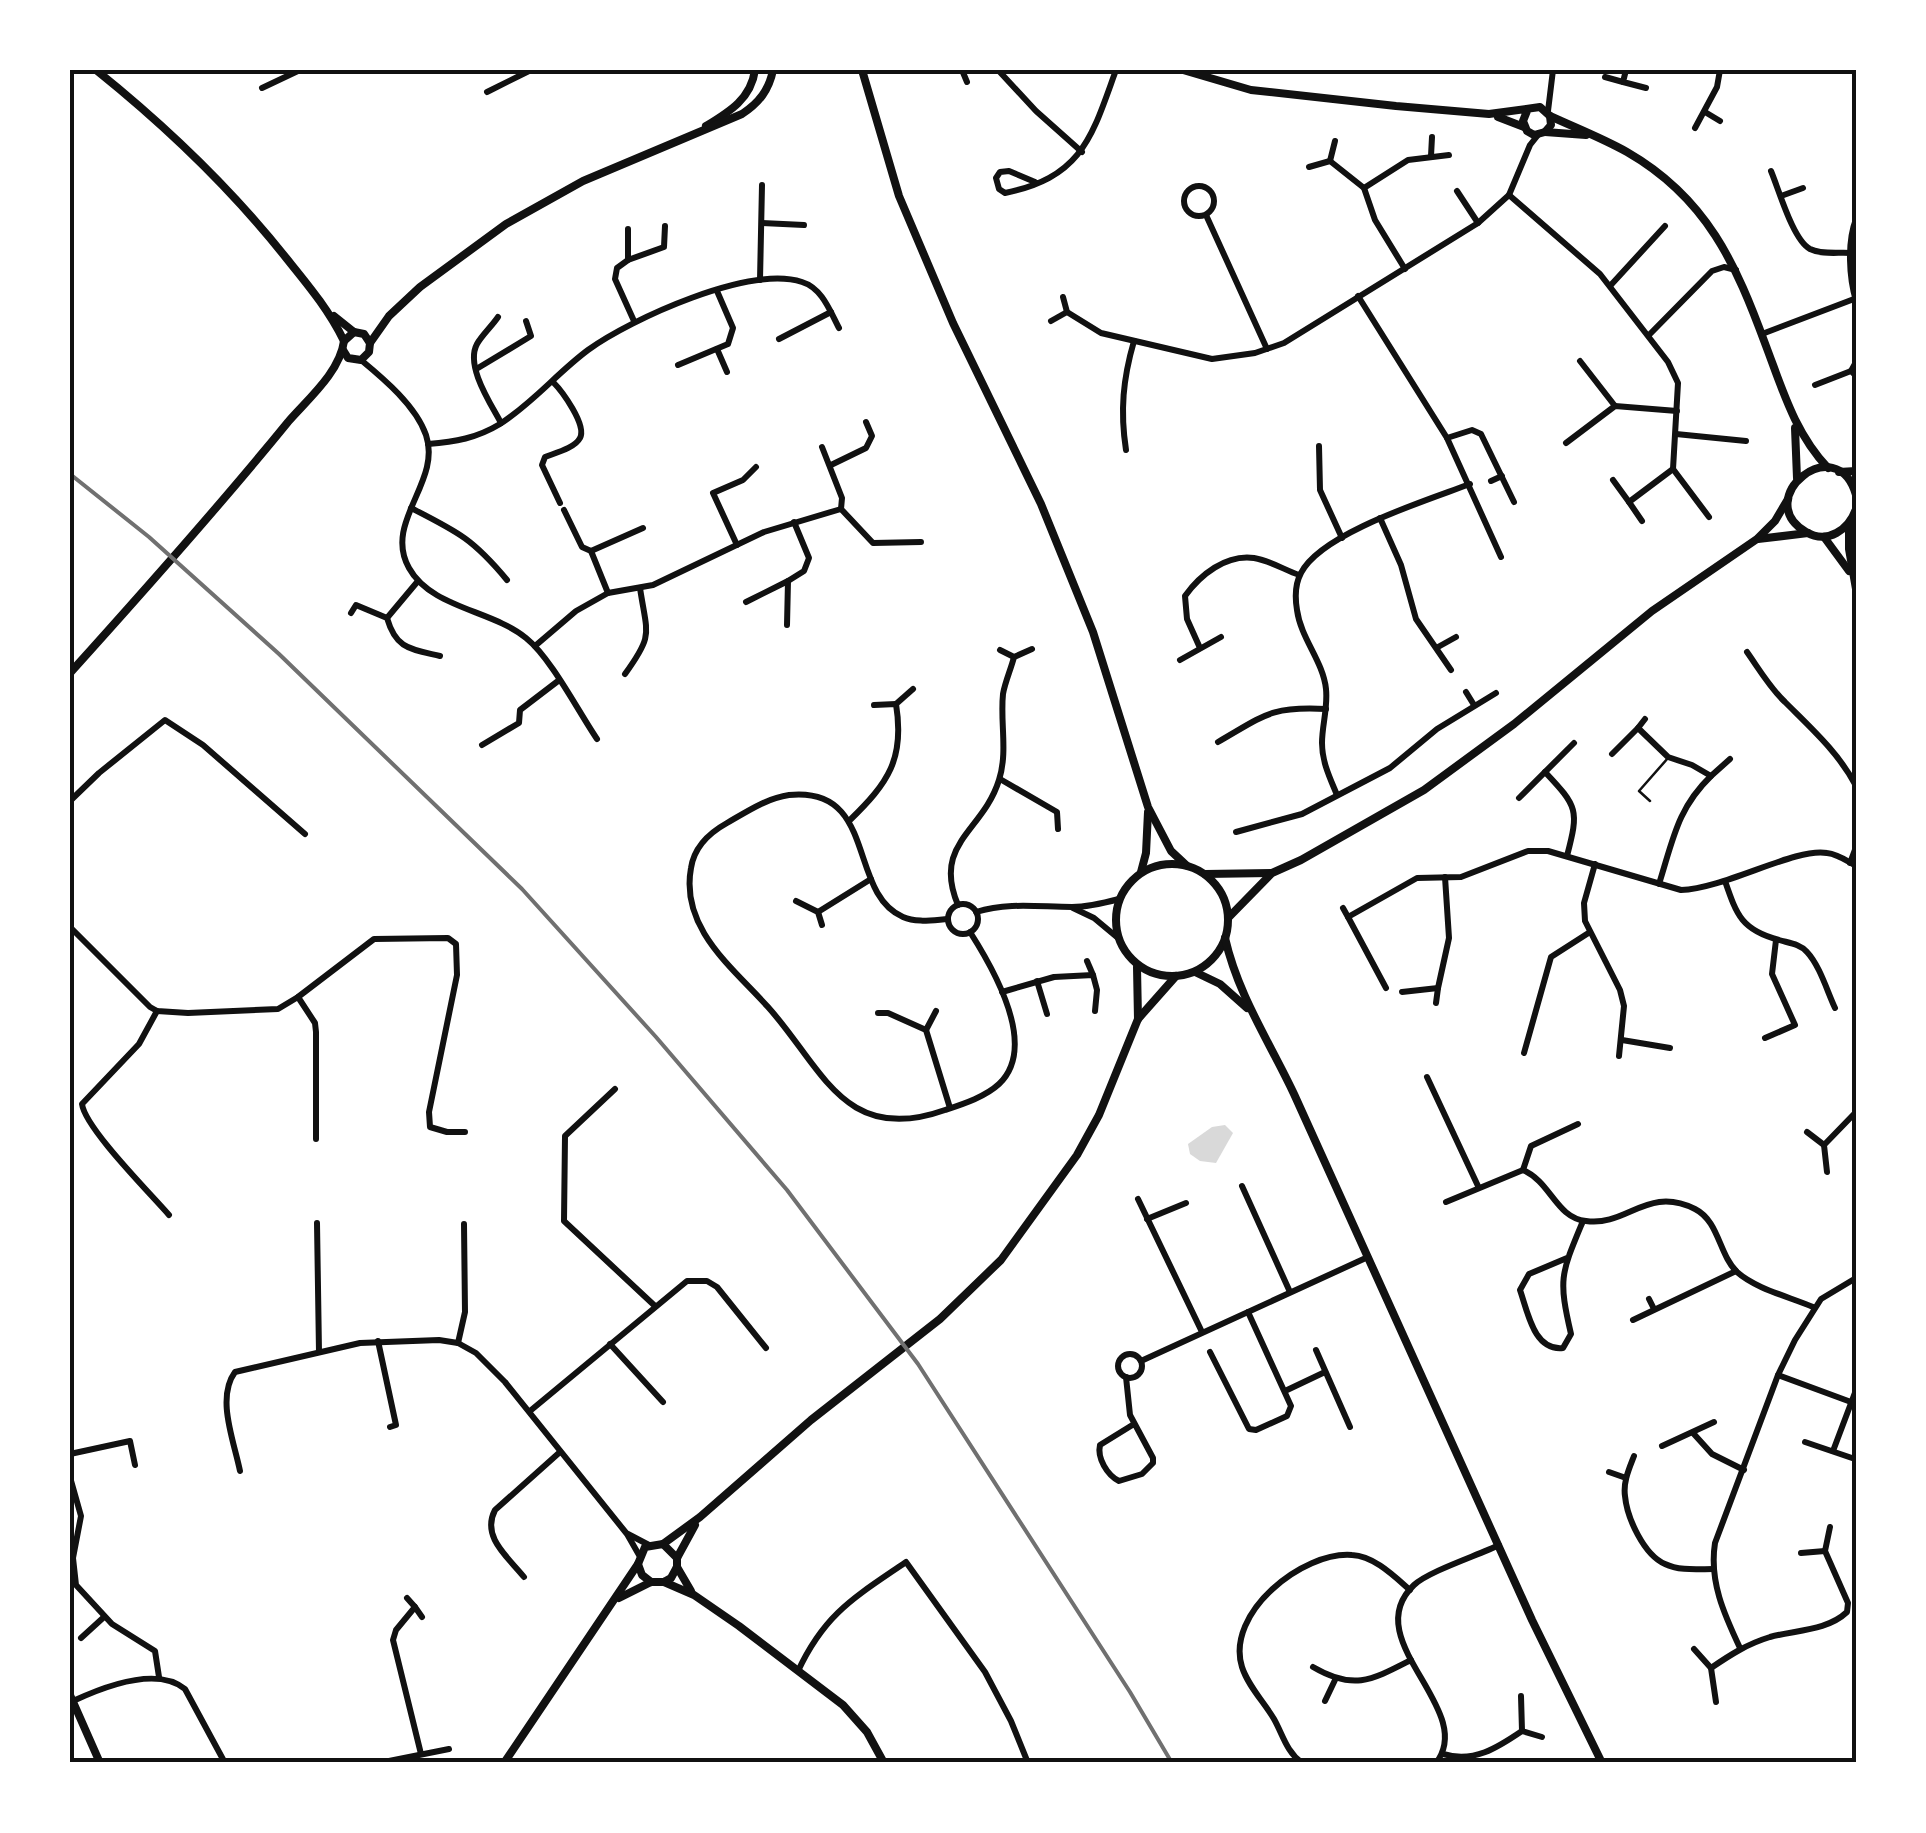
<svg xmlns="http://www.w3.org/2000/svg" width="1926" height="1833" font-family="Manrope,sans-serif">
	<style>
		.water { fill: #d9d9d9 }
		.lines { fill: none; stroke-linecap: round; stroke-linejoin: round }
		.service { stroke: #111; stroke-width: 2.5 }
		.minor { stroke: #111; stroke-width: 6 }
		.tertiary { stroke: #111; stroke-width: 8 }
		.rail { stroke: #707070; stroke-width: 4 }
		.neatline { fill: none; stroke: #111; stroke-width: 4 }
	</style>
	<rect width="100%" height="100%" fill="#fff"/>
	<!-- water -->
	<polygon class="water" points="1225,1125 1233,1133 1216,1163 1200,1161 1190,1154 1188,1144 1212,1127"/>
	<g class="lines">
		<!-- service -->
		<polyline class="service" points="1650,801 1639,791 1668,758"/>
		<!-- minor -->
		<g class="minor">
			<polyline points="962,70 967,82"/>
			<polyline points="998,70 1036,111 1082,152"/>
			<polyline points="1626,70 1623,82 1646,88"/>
			<polyline points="1605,77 1623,82"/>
			<polyline points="262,88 300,70"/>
			<polyline points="487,92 531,70"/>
			<polyline points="1548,111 1553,70"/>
			<polyline points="1705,112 1720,121"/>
			<polyline points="1695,128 1717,87 1720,70"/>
			<polyline points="1431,156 1432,137"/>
			<polyline points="1330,161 1335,141"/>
			<polyline points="1309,167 1330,161 1364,188 1375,220 1405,269"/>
			<path d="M1771,171C1779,190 1793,240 1810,249C1822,255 1838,252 1851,253"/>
			<path d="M1035,182L1009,171L1000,172L996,178L999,189L1005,193C1083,177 1092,136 1116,70"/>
			<circle cx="1199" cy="201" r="15"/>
			<polyline points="1364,188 1408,160 1449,155"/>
			<polyline points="1457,191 1478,223"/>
			<polyline points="1509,195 1600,274 1668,362 1678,383 1673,469 1629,502 1613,480"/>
			<polyline points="1781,196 1803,188"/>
			<polyline points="1206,215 1267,349"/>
			<path d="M1856,219C1847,242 1849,277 1856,301"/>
			<polyline points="762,223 804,225"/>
			<polyline points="628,229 628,260 617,268 615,279 634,321"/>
			<polyline points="628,260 664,247 665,226"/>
			<polyline points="760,280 762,185"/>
			<polyline points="1610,286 1665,226"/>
			<polyline points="1358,296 1447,438 1501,557"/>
			<polyline points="1063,297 1067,312 1101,333 1212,359 1255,353 1284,343 1478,223 1509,195 1530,145 1538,135"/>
			<path d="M498,317C492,326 482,335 477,344C465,366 491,404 501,423"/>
			<polyline points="1051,321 1067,312"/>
			<polyline points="1762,334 1854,299"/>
			<polyline points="1649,335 1712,271 1724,267 1736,270"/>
			<polyline points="779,339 831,312"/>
			<polyline points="717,349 727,372"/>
			<path d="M361,360C384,379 416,406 426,435C442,482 383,522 409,568C431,608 492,610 526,638C551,658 578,711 597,739"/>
			<polyline points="1580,361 1615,406"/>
			<polyline points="678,365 728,344 733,328 717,291"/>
			<polyline points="478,368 531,336 526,321"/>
			<polyline points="1851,371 1856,362"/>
			<path d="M553,382C562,391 587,425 580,438C575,448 555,453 545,457L542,465L560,503"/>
			<polyline points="1815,385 1851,371 1856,376"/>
			<polyline points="1676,434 1746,441"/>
			<polyline points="1447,438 1472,430 1481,434 1514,502"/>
			<polyline points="1566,443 1615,406 1677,411"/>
			<path d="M428,444C455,442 477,438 500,424C533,403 557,373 588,350C631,319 749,265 802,282C822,288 830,311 839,328"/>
			<polyline points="1319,446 1320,490 1342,538"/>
			<polyline points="822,447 842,498 841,509 873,543 921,542"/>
			<path d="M1126,450C1120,411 1123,379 1134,341"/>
			<polyline points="831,465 866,448 872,436 866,422"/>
			<polyline points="1673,469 1709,517"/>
			<polyline points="1491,481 1502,476"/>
			<polyline points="1629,502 1642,521"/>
			<path d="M411,508C458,532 473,539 507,580"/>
			<polyline points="564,510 582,547 591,551 608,593"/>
			<polyline points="1380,518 1401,565 1416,619 1451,670"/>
			<polyline points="737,545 713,493 743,480 756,467"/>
			<polyline points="591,551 643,528"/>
			<polyline points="746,602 788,581"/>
			<path d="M351,613L356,605L387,618C396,649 410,649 440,656"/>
			<polyline points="387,618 418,581"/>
			<polyline points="787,625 788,581 804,571 809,558 794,522"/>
			<polyline points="535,646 576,611 608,593 653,585 764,532 841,509"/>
			<polyline points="1438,647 1456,637"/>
			<path d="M1200,648L1187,619L1185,596C1200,575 1226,554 1254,558C1268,560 1285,570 1299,575"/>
			<polyline points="1000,650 1014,657 1032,649"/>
			<path d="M1747,652C1759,669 1770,688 1785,702C1811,728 1839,753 1856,786"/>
			<polyline points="1180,660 1221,637"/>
			<path d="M625,674C654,634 647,635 640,588"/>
			<polyline points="1466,692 1474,705"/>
			<polyline points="896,704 913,689"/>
			<polyline points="1638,728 1645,719"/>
			<path d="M1218,742C1265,715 1271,706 1326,709"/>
			<polyline points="482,745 519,723 520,710 558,681"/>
			<path d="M1612,754L1638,728L1668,757L1692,765L1711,776C1677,809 1673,840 1659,884"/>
			<path d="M1545,772C1578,807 1579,810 1567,856"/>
			<polyline points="1711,776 1730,759"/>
			<polyline points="1000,779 1057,812 1058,829"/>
			<path d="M1337,795C1330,778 1322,762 1322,743C1322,725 1328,708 1326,689C1323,661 1301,639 1297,610C1295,598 1295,584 1301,573C1321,533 1428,500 1470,484"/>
			<polyline points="1519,798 1574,743"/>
			<polyline points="70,801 99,773 165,720 203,745 305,834"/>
			<path d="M850,820C888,783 905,759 896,704L874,705"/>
			<polyline points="1236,832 1302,814 1390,768 1437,729 1496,693"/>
			<polyline points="1850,863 1856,847"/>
			<polyline points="1595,864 1584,903 1585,921 1620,990 1624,1006 1619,1056"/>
			<path d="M1725,881C1737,916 1742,930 1779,940C1789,943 1800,944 1807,952C1820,966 1827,991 1835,1008"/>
			<polyline points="796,901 818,912 822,925"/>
			<circle cx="963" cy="919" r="15"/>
			<path d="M958,905C932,843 983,832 999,780C1008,752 1000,722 1003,694C1005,682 1011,669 1014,657"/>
			<polyline points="1073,908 1094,918 1118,938"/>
			<polyline points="1343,908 1348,917"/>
			<polyline points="818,912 871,879"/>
			<path d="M976,912C1009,902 1039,907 1072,907C1088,907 1104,903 1119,899"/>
			<path d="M948,919C933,920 916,923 903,917C847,893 878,786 789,795C767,798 746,812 727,823C709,833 694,848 691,868C680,928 732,967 768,1007C822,1067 844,1146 945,1110C963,1104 985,1097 999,1084C1039,1046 993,968 970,932"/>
			<polyline points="70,927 150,1007 157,1011 188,1013 278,1009 298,997 374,939 448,938 456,944 457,975 429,1112 430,1127 447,1132 465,1132"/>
			<polyline points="1087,961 1093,975"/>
			<polyline points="1037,981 1047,1014"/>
			<path d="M1386,988L1348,917L1417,878L1461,877L1528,851H1548L1681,890C1724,889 1796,847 1827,853C1838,854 1847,861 1856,866"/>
			<polyline points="1002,992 1054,977 1093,975 1097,990 1095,1011"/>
			<polyline points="1402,992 1438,988 1449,938 1445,877"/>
			<polyline points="298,997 315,1023 316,1032 316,1139"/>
			<polyline points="1436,1003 1438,988"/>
			<path d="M157,1011L139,1044L82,1104C85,1128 150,1193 169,1215"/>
			<polyline points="878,1013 888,1013 926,1030 950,1108"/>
			<polyline points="926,1030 936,1011"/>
			<polyline points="1765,1038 1795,1025 1772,974 1776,940"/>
			<polyline points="1622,1040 1670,1048"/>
			<polyline points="1524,1053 1551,957 1590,932"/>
			<polyline points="1427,1077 1478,1186"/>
			<polyline points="615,1089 565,1136 564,1221 655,1306"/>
			<polyline points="1807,1132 1824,1145"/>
			<polyline points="1523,1170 1531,1146 1578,1124"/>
			<polyline points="1827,1172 1824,1145 1856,1112"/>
			<polyline points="1242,1186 1290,1292"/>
			<polyline points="1138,1199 1202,1332"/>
			<path d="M1446,1202L1523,1170C1551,1182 1556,1218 1586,1221C1627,1227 1647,1185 1695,1209C1719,1221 1719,1255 1737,1272C1756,1289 1790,1297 1813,1307"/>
			<polyline points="1147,1219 1186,1203"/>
			<polyline points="317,1223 319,1352"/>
			<path d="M1567,1258L1529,1274L1520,1290C1528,1313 1534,1351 1563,1348L1571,1334C1558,1278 1561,1274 1583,1221"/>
			<polyline points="1649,1299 1654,1309"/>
			<polyline points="1633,1320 1736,1271"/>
			<polyline points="378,1341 396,1425 390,1427"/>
			<polyline points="458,1343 465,1312 464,1224"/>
			<polyline points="610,1344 663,1402"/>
			<polyline points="1316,1350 1350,1427"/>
			<polyline points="1210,1352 1249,1429 1256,1430 1287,1416 1291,1406 1248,1312"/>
			<circle cx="1130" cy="1366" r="12"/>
			<polyline points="1141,1361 1368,1257"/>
			<polyline points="1778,1375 1851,1402"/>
			<path d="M1126,1377L1130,1415L1153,1458V1463L1142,1474L1119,1481C1107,1475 1097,1458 1100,1445L1134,1424"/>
			<polyline points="1285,1391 1325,1372"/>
			<polyline points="530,1411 687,1281 707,1281 717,1287 766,1348"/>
			<polyline points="1693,1433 1712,1454 1744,1470"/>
			<polyline points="1805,1442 1852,1458"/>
			<polyline points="1662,1446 1714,1422"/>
			<polyline points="1833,1451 1856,1390"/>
			<polyline points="70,1454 130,1441 135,1465"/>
			<path d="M1634,1456C1629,1469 1623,1482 1625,1496C1627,1518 1644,1555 1665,1564C1679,1571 1698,1569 1713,1569"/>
			<path d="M240,1471C234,1441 216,1398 235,1372L360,1343L439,1340L458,1343L476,1353L505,1382L627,1534L639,1555"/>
			<polyline points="1609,1472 1626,1478"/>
			<polyline points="70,1477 81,1516 73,1558 76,1585 112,1624 155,1651 159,1677"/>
			<polyline points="628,1534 649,1545"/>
			<polyline points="1801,1553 1825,1551"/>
			<path d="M524,1577C508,1557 481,1537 495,1510L560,1452"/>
			<polyline points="407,1598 415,1607 396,1630 393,1640 421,1754"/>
			<polyline points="415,1607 422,1617"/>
			<polyline points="81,1638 104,1617"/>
			<path d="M1740,1648C1724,1614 1709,1581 1715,1543L1778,1375L1795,1340L1821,1299L1856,1278"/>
			<polyline points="1694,1649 1711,1668 1716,1702"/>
			<path d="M1313,1667C1354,1691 1372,1680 1411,1660"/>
			<path d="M1711,1668C1730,1655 1747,1644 1770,1637C1795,1630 1827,1631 1847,1612L1848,1603L1825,1551L1830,1527"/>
			<path d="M798,1671C825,1613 855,1597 906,1562L985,1672L1011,1721L1028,1763"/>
			<polyline points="1521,1696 1522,1731 1542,1737"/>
			<path d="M73,1701C103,1687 157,1666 185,1689L225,1763"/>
			<polyline points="1325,1701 1335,1680"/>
			<path d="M1443,1754C1474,1763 1497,1748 1522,1731"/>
			<polyline points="379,1763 449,1749"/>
			<path d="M1302,1763C1286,1751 1283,1735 1274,1719C1264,1702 1248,1686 1242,1667C1225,1613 1303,1551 1352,1555C1374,1556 1394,1576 1410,1590"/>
			<path d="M1436,1763C1478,1709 1356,1640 1414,1585C1429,1571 1479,1555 1499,1545"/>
		</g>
		<!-- tertiary -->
		<g class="tertiary">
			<path d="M96,70C167,127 230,187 287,259C308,285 329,310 344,341"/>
			<polyline points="862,70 899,196 953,323 1041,504 1093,632 1148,807 1171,851 1186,865"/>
			<polyline points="1183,70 1251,90 1396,106 1489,114 1540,107 1550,116 1551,125 1545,132 1534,135 1527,131 1523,121 1527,111"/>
			<path d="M1550,116C1576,128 1602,138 1627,152C1707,198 1736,264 1766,346C1783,391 1795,433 1828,468"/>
			<polyline points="1498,117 1524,127"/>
			<path d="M706,126C729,112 751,99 755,70"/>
			<polyline points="1545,132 1586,135"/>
			<polyline points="334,316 354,332 364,334 370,343 369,352 361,360 348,358 343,350"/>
			<path d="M370,343L389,316L420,287L506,224L583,181L742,114C759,103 769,90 773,70"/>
			<polyline points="1795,428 1797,478"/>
			<polyline points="1839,472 1856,471"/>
			<path d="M1856,495C1837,428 1750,499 1806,532C1828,545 1849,529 1856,509"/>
			<polyline points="1849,524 1849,549 1856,589"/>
			<polyline points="1824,537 1849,571"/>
			<polyline points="1758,539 1808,533"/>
			<path d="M70,673C144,591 218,508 288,422C308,399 340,372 344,341L354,332"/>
			<circle cx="1172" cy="920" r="56"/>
			<polyline points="1141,872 1146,853 1148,812"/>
			<polyline points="1205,874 1271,873"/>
			<polyline points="1229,917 1272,873 1301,860 1424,790 1514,724 1652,611 1757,539 1775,521 1788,499"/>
			<path d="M1225,938C1238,995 1269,1041 1294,1094L1532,1620L1602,1763"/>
			<polyline points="1137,967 1138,1019"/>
			<polyline points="1195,972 1220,984 1247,1008"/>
			<polyline points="663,1544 700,1517 811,1420 940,1319 1001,1260 1077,1155 1099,1115 1138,1019 1176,976"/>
			<polyline points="677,1567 691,1591"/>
			<polyline points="651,1582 642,1575 638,1564 645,1547 663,1544 677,1558"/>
			<polyline points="664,1582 694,1595 739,1626 843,1705 867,1732 884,1763"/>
			<polyline points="619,1598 651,1582 664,1582 671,1578 677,1567 677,1558 695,1525"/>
			<polyline points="70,1695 100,1763"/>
			<polyline points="504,1763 638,1564"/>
		</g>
		<!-- rail -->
		<polyline class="rail" points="70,474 149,537 279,654 522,889 656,1037 787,1190 918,1364 1130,1692 1172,1763"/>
	</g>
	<!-- border -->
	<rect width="1926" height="1833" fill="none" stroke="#ffffff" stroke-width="145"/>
	<rect x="72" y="72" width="1782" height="1688" class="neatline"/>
</svg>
